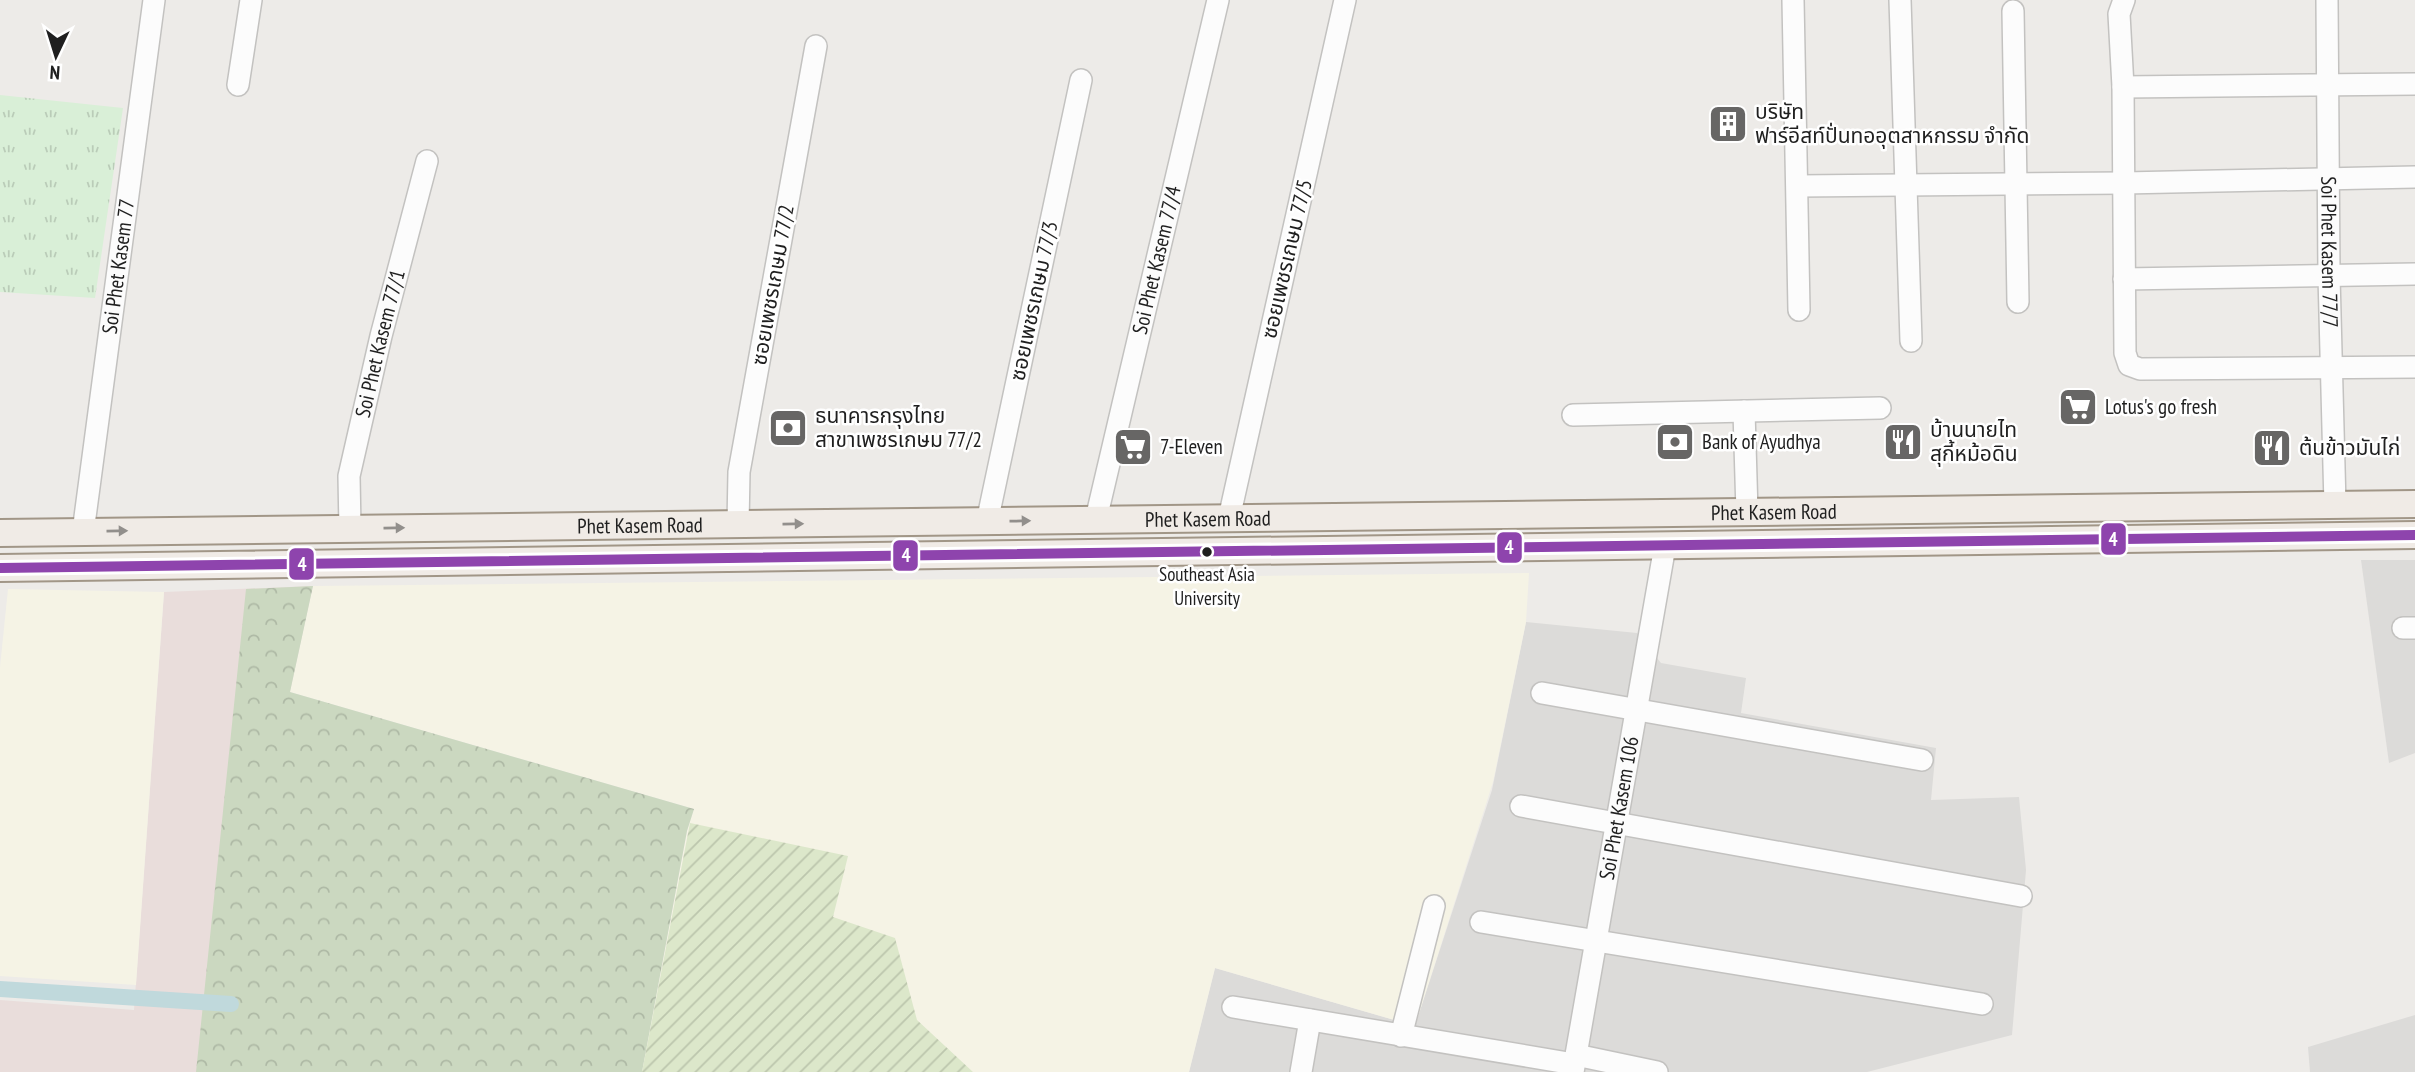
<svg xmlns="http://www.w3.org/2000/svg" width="2415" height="1072" font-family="'PT Sans Narrow','Noto Sans Thai',sans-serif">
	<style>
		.residential { fill: #dcdbd9 }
		.commercial { fill: #e9dddb }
		.education { fill: #f5f3e5 }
		.forest { fill: url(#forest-crowns) }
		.park { fill: url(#park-tufts) }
		.garden { fill: url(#garden-furrows) }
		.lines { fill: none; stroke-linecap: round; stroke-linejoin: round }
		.canal { stroke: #c0d9dc; stroke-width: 16 }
		.minor-casing { stroke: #c3c2c0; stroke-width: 24 }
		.major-casing { stroke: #a19687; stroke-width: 30 }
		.minor { stroke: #fcfcfc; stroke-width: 21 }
		.major { stroke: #f0ebe6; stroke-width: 26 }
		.bus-1-casing { stroke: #fff; stroke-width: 16 }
		.bus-1 { stroke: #8e44ad; stroke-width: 10 }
		.oneway { fill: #928f8c }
		.bus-dot { fill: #1f1f1f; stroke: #fff; stroke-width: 2.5 }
		.labels { text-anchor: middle; stroke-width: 5; stroke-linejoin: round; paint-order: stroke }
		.bus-label { font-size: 19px; fill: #1f1f1f; stroke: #fff }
		.poi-label { font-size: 21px; fill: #1f1f1f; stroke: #fff; text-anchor: start }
		.street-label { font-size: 21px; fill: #1f1f1f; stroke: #fff }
		.line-badge { stroke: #fff; stroke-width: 2.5 }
		.badge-label { font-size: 19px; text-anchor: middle; font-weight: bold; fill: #fff }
	</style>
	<defs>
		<pattern id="forest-crowns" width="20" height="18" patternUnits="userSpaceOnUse" patternTransform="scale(1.75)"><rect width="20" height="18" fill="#cbd8c0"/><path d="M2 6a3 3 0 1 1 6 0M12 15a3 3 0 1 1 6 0" fill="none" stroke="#aeb9a5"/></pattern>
		<pattern id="park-tufts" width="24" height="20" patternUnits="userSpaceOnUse" patternTransform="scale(1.75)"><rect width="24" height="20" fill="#d9efd7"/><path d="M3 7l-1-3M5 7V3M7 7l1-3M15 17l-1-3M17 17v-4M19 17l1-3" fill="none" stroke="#baccb8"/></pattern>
		<pattern id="garden-furrows" width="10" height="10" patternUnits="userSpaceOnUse" patternTransform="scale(1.75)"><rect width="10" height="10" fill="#dce7ca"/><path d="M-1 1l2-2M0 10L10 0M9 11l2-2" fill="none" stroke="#bcc6ad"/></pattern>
	</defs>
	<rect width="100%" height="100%" fill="#edebe8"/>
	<!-- residential -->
	<g class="residential">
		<polygon points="2361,560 2415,560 2415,753 2389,763"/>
		<polygon points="1526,622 1637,633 1661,663 1746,678 1741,713 1936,748 1931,800 2019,797 2026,870 2012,1035 1867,1072 1189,1072 1215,968 1415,1026 1492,790"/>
		<polygon points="2415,1015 2415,1072 2310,1072 2308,1047"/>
	</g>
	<!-- commercial -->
	<polygon class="commercial" points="313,586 290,692 642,1072 0,1072 0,1000 134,1010 164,592"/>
	<!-- education -->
	<g class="education">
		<polygon points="1529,573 1526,622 1493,782 1415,1026 1215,968 1189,1072 642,1072 687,831 694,809 290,692 313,586"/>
		<polygon points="8,589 164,592 136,985 0,976 0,667"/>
	</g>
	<!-- forest -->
	<polygon class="forest" points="313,586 290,692 694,809 687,831 642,1072 196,1072 246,589"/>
	<!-- park -->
	<polygon class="park" points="0,95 123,108 95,298 0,292"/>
	<!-- garden -->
	<polygon class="garden" points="690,823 848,856 833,917 895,938 917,1020 973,1072 642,1072"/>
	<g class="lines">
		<!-- canal -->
		<polyline class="canal" points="0,989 231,1004"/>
		<!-- minor casing -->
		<g class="minor-casing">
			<g id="minor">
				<polyline points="1793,0 1799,310"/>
				<polyline points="1900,0 1911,341"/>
				<polyline points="2124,0 2119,14 2123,87 2125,353 2129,365 2140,369 2415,367"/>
				<path id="s1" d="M2327,0L2329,276L2335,505"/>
				<polyline points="2013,11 2018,302"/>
				<polyline points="238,85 251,0"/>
				<polyline points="2123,87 2415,84"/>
				<polyline points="1798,186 2124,183 2415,177"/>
				<polyline points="2124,279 2415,274"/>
				<polyline points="1744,411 1747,512"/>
				<polyline points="1573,415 1880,408"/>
				<polyline points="1229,518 1345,0"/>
				<path id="s2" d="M1096,519L1218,0"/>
				<polyline points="987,522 1081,80"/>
				<polyline points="738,525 739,472 816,46"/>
				<path id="s3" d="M350,529L349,476L381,336L427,161"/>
				<path id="s4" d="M83,532L154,0"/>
				<polyline points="2403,628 2415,628"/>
				<polyline points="1542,693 1922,760"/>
				<polyline points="1521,806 2021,896"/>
				<polyline points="1481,922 1982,1004"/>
				<polyline points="1233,1007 1574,1064"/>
				<polyline points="1401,1036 1434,906"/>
				<polyline points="1576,1055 1657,1072"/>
				<polyline points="1301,1072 1310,1020"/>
				<path id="s5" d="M1573,1072L1665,546"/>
			</g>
		</g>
		<!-- major casing -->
		<g class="major-casing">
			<g id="major">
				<path id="s6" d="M0,533C805,524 1610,515 2415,504"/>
				<polyline points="0,568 2415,535"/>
			</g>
		</g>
		<!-- minor -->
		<use href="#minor" class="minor"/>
		<!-- major -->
		<use href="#major" class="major"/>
		<!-- bus-1 casing -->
		<g class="bus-1-casing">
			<polyline id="bus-1" points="0,568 2415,535"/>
		</g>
		<!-- bus-1 -->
		<use href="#bus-1" class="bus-1"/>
	</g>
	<!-- one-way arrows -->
	<defs><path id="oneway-solid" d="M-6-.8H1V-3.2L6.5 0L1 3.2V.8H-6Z" transform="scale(1.75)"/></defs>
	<g class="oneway">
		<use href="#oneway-solid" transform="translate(1020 521) rotate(-1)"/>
		<use href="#oneway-solid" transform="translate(793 524) rotate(-1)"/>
		<use href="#oneway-solid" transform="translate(394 528) rotate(-1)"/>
		<use href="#oneway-solid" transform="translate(117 531) rotate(-1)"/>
	</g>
	<!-- icons -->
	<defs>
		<g id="building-square" transform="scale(2.0125)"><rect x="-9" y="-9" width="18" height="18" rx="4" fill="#676665" stroke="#fff"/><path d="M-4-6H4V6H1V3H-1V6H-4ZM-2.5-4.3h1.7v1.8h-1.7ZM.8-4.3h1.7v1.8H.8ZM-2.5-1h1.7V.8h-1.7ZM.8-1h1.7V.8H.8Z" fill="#fff"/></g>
		<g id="supermarket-square" transform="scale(2.0125)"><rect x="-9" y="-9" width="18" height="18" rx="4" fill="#676665" stroke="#fff"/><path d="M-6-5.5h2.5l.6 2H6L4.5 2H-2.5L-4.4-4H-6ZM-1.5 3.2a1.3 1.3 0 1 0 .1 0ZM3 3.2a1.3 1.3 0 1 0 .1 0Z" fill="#fff"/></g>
		<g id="bank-square" transform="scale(2.0125)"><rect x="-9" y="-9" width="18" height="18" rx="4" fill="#676665" stroke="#fff"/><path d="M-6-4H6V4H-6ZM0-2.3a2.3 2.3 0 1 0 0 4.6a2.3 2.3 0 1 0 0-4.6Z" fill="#fff"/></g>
		<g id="restaurant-square" transform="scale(2.0125)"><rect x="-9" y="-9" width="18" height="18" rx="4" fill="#676665" stroke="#fff"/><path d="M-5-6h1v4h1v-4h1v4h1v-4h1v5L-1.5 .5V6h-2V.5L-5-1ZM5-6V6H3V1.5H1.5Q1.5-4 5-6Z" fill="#fff"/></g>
	</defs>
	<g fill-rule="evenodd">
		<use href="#building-square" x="1728" y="124"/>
		<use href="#supermarket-square" x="2078" y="407"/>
		<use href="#bank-square" x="788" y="428"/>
		<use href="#bank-square" x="1675" y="442"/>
		<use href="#restaurant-square" x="1903" y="442"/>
		<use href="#supermarket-square" x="1133" y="447"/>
		<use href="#restaurant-square" x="2272" y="448"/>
	</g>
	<!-- markers -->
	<circle class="bus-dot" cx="1207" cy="552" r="6"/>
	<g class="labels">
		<!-- bus labels -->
		<g class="bus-label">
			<text x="1207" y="581">Southeast Asia<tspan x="1207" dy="24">University</tspan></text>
		</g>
		<!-- poi labels -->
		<g class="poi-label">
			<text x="1755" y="119">บริษัท<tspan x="1755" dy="24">ฟาร์อีสท์ปั่นทออุตสาหกรรม จำกัด</tspan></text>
			<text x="2105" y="414">Lotus's go fresh</text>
			<text x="815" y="423">ธนาคารกรุงไทย<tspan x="815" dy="24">สาขาเพชรเกษม 77/2</tspan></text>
			<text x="1930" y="437">บ้านนายไท<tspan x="1930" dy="24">สุกี้หม้อดิน</tspan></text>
			<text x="1702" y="449">Bank of Ayudhya</text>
			<text x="1160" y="454">7-Eleven</text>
			<text x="2299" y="455">ต้นข้าวมันไก่</text>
		</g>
		<!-- street labels -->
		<g class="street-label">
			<text dy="7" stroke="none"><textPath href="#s1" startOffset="252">Soi Phet Kasem 77/7</textPath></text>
			<text dy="7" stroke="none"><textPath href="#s2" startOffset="266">Soi Phet Kasem 77/4</textPath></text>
			<text transform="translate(1287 259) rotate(-77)" y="7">ซอยเพชรเกษม 77/5</text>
			<text dy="7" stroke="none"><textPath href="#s4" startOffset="268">Soi Phet Kasem 77</textPath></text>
			<text transform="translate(773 285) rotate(-80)" y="7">ซอยเพชรเกษม 77/2</text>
			<text transform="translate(1034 301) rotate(-78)" y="7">ซอยเพชรเกษม 77/3</text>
			<text dy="7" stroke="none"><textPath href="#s3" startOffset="189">Soi Phet Kasem 77/1</textPath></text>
			<text dy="7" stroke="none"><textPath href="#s6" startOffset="1774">Phet Kasem Road</textPath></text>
			<text dy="7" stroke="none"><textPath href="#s6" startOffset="1208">Phet Kasem Road</textPath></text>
			<text dy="7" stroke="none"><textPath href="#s6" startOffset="640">Phet Kasem Road</textPath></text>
			<text dy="7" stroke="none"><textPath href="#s5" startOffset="268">Soi Phet Kasem 106</textPath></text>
		</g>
	</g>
	<g class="line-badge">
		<rect x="2100" y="522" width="27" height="34" rx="7" fill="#8e44ad"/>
		<rect x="1496" y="531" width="27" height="33" rx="7" fill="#8e44ad"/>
		<rect x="892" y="539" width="27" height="33" rx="7" fill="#8e44ad"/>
		<rect x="288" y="547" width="27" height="34" rx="7" fill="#8e44ad"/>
	</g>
	<g class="badge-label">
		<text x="2113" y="546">4</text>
		<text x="1509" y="554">4</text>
		<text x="906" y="562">4</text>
		<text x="302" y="571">4</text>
	</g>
	<!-- north arrow -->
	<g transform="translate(56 56) rotate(184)" stroke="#ffffff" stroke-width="5" paint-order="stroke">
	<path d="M0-5L12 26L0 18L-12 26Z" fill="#1f1f1f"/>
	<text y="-10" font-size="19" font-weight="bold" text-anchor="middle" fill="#1f1f1f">N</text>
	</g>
</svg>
